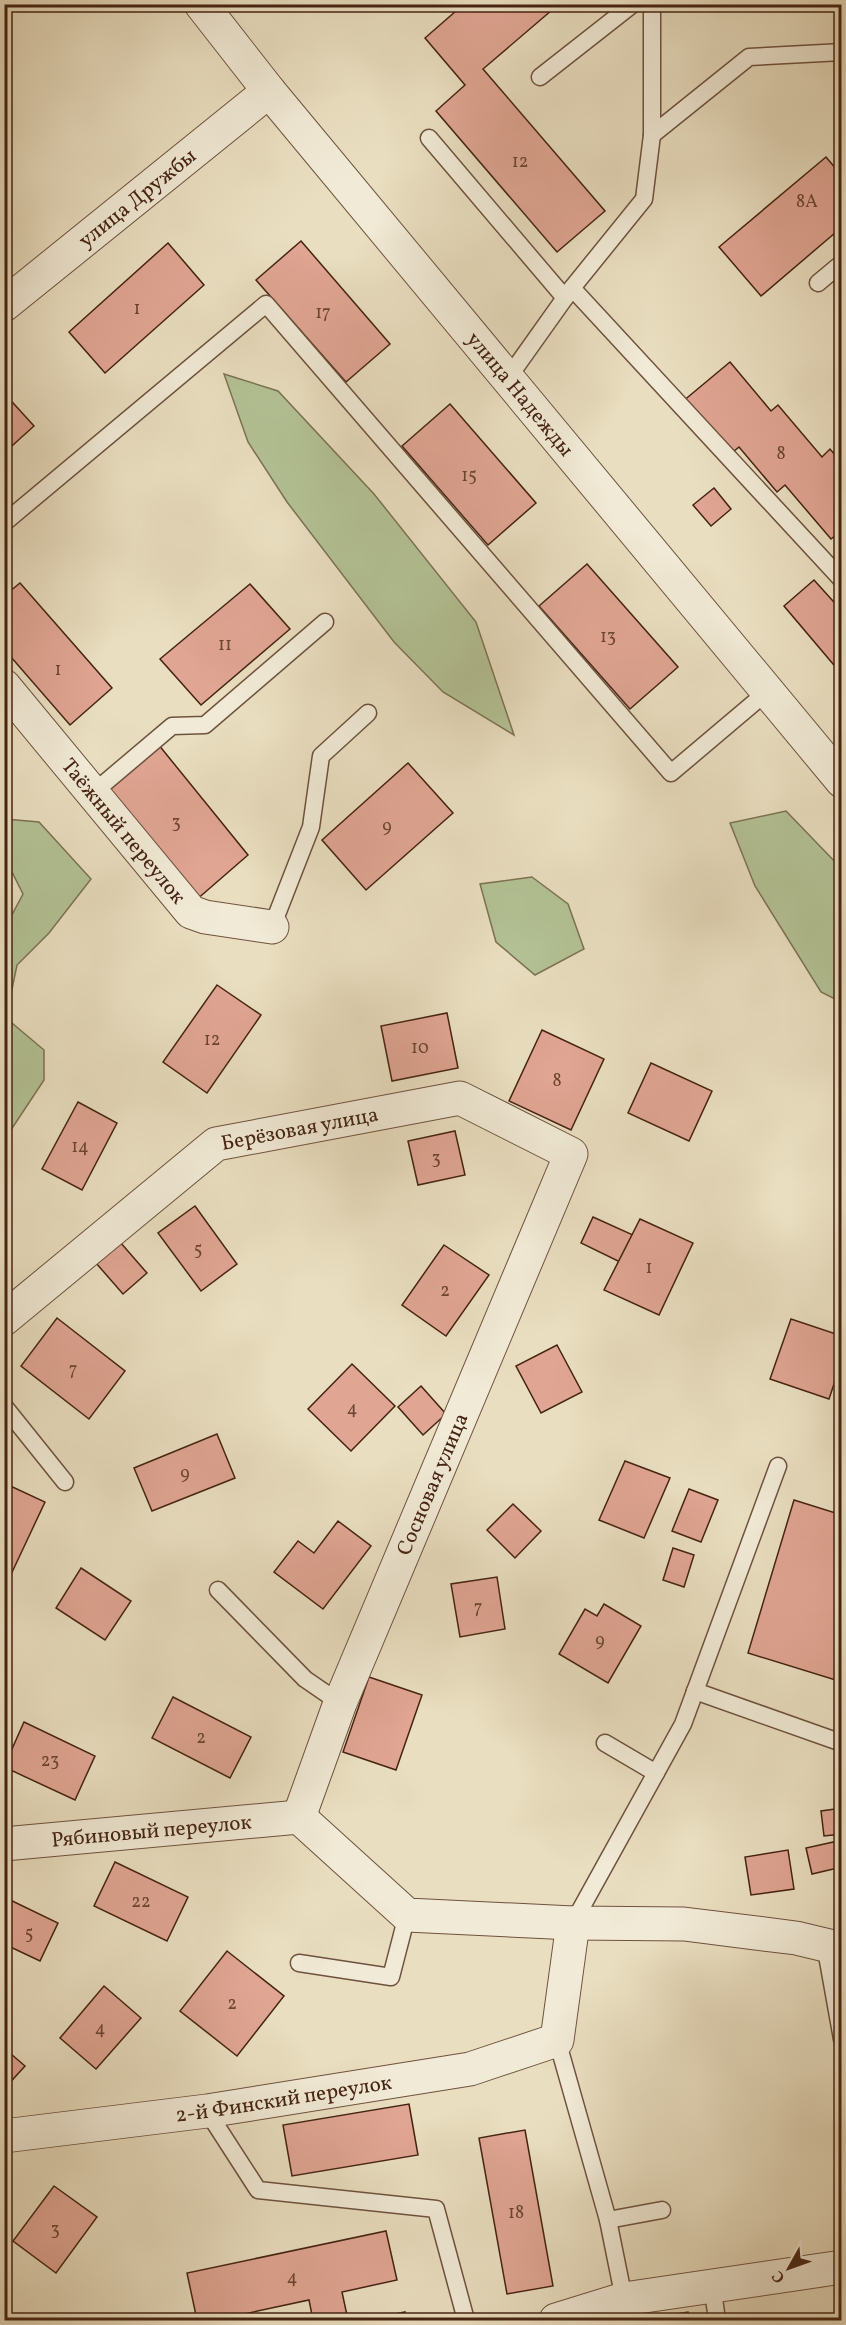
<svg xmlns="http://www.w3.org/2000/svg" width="846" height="2325" font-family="Vollkorn,serif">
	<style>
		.green { fill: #b3c295; stroke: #7c7254; stroke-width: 1.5 }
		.building { fill: #e0a593; stroke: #452312; stroke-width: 1.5 }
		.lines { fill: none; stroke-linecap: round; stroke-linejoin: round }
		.lane-casing { stroke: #6e523e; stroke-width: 19 }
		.street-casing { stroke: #6e523e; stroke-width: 35 }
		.lane { stroke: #f1ead6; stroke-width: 16 }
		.street { stroke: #f1ead6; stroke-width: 33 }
		.labels { text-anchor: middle; stroke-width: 4.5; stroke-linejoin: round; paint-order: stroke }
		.number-label { font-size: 18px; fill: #6c4432 }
		.street-label { font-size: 21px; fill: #452312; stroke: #f1ead6 }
	</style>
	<rect width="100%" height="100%" fill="#e9dec0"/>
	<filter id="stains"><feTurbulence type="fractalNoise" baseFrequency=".00333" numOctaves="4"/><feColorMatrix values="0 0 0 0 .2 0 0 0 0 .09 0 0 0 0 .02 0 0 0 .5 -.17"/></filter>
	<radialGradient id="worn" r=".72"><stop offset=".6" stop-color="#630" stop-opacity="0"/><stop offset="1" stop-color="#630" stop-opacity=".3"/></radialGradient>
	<!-- green -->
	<g class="green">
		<polygon points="224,374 278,391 374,494 476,622 514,735 443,692 394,642 287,502 248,442"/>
		<polygon points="786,811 841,868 841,1002 821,992 755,886 730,823"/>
		<polygon points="5,819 39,822 91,879 49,933 17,965 6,1018 44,1050 44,1080 5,1139 5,928 23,894 5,858"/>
		<polygon points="532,877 568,904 584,949 535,975 496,942 480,884"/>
	</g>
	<!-- building -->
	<g class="building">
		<polygon points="464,4 559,4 483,69 605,211 557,252 436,111 465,85 425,38"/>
		<polygon points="826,157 842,176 842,227 761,296 719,247"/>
		<polygon points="301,241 390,344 346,382 256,280"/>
		<polygon points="168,243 204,285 105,373 69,332"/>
		<polygon points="730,362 771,411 778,405 822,457 830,449 842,463 842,530 831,539 785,485 777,492 739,447 728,456 682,402"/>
		<polygon points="4,393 34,426 4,453"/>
		<polygon points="450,404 536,503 488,545 402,446"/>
		<polygon points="714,488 731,509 711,526 693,505"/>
		<polygon points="587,564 678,667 630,709 539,606"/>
		<polygon points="814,580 842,611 839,671 784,606"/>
		<polygon points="20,583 112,688 70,725 4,649 4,596"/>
		<polygon points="250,584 290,629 201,705 160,659"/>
		<polygon points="158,744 248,855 195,901 105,789"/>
		<polygon points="408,763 453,813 366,890 322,840"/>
		<polygon points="217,985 261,1015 207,1093 163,1062"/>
		<polygon points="447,1013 458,1068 392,1081 381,1026"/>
		<polygon points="542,1030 604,1059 571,1130 509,1101"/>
		<polygon points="651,1063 712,1091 689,1141 628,1113"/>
		<polygon points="78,1102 117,1123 82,1190 42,1169"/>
		<polygon points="455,1131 465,1175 418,1185 408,1141"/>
		<polygon points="195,1206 237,1264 201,1291 158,1233"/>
		<polygon points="593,1217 633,1235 620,1262 581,1243"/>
		<polygon points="640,1219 693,1243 659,1315 604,1290"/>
		<polygon points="120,1242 147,1273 123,1294 96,1263"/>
		<polygon points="444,1245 489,1275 446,1336 402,1305"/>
		<polygon points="57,1318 125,1371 89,1419 21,1366"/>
		<polygon points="791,1319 842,1336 842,1360 829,1399 770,1379"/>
		<polygon points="557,1345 582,1392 541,1413 516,1366"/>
		<polygon points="352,1364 395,1406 351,1451 308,1409"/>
		<polygon points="421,1386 446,1414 423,1435 398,1407"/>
		<polygon points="217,1434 235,1478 152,1511 134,1468"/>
		<polygon points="625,1461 670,1478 644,1538 599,1520"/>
		<polygon points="4,1483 45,1502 7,1583 4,1581"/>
		<polygon points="689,1489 718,1500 701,1542 672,1531"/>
		<polygon points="794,1500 842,1515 842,1682 748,1653"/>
		<polygon points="513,1504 541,1531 515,1558 487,1530"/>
		<polygon points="338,1521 371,1546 323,1609 274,1572 298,1541 314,1553"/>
		<polygon points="673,1548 694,1555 684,1587 663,1580"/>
		<polygon points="81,1568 131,1601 105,1640 56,1608"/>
		<polygon points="497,1577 505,1629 460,1637 451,1584"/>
		<polygon points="604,1604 641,1626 608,1683 559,1654 585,1609 597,1616"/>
		<polygon points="369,1677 422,1695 396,1770 343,1752"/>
		<polygon points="173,1697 251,1737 230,1778 152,1738"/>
		<polygon points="24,1722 95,1756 75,1800 4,1767"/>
		<polygon points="842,1808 842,1834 824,1836 821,1811"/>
		<polygon points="838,1841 842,1867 812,1874 806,1848"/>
		<polygon points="788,1850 794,1889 751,1895 745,1857"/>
		<polygon points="115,1862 188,1897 167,1941 94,1906"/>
		<polygon points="4,1897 58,1923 40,1961 4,1944"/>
		<polygon points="227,1951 284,1996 237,2056 180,2011"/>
		<polygon points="104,1986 141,2018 96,2069 60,2038"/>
		<polygon points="4,2048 25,2066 4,2089"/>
		<polygon points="409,2104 418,2155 292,2176 283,2125"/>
		<polygon points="525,2130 553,2286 507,2294 479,2138"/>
		<polygon points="54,2186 97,2217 56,2273 13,2241"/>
		<polygon points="386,2231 397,2280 342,2292 348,2320 313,2320 309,2300 216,2320 197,2320 187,2273"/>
		<polygon points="405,2312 406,2320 367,2320"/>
		<polygon points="688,2312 690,2320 639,2320"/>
	</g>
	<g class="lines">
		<!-- lane casing -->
		<g class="lane-casing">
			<g id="lane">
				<polyline points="540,77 633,4"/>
				<polyline points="652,135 749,57 842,52"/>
				<polyline points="429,138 565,298"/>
				<polyline points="818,283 842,263"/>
				<polyline points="572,288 842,580"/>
				<polyline points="508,378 572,288 644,199 652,135 652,4"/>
				<polyline points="4,523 266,304 671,773 768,691"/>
				<polyline points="94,792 172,726 205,725 325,622"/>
				<polyline points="272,927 311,827 321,756 368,713"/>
				<polyline points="4,1406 65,1482"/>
				<polyline points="218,1590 305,1679 340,1703"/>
				<polyline points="695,1691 842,1743"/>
				<polyline points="605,1743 656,1773"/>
				<polyline points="573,1923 683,1724 778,1466"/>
				<polyline points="825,1944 842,2039"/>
				<polyline points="299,1963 391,1977 407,1915"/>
				<polyline points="557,2040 608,2220 624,2299"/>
				<polyline points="207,2111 258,2190 436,2209 466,2320"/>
				<polyline points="608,2220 662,2210"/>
				<polyline points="712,2284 717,2320"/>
			</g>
		</g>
		<!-- street casing -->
		<g class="street-casing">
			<g id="street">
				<path id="s1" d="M201,4L269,91L842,781"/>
				<path id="s2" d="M4,305L269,91"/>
				<path id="s3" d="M4,686L191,912L205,917L272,927"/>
				<path id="s4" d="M4,1319L216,1144L460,1098L571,1154L340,1703L299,1817"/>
				<polyline points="299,1817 407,1915 573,1923 684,1924 796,1938 842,1949"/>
				<path id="s5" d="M4,1844L299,1817"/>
				<path id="s6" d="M4,2136L207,2111L470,2069L557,2040L573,1923"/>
				<polyline points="556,2320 624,2299 842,2267"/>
			</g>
		</g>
		<!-- lane -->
		<use href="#lane" class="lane"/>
		<!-- street -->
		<use href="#street" class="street"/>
	</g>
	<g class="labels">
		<!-- number labels -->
		<g class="number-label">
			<text x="520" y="167">12</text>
			<text x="807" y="207">8А</text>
			<text x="137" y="314">1</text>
			<text x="323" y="318">17</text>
			<text x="781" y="459">8</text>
			<text x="469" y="481">15</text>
			<text x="608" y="642">13</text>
			<text x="225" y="650">11</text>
			<text x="58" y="675">1</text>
			<text x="176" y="828">3</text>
			<text x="387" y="832">9</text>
			<text x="212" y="1045">12</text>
			<text x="420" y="1053">10</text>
			<text x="557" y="1086">8</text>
			<text x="80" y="1152">14</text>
			<text x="436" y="1164">3</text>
			<text x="198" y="1255">5</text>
			<text x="649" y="1273">1</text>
			<text x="445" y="1296">2</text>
			<text x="73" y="1375">7</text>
			<text x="352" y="1414">4</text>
			<text x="185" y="1479">9</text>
			<text x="478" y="1613">7</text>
			<text x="600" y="1646">9</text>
			<text x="201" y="1743">2</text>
			<text x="50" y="1766">23</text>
			<text x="141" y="1907">22</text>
			<text x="29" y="1939">5</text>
			<text x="232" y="2009">2</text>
			<text x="100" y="2034">4</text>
			<text x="516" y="2218">18</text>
			<text x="55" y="2235">3</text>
			<text x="292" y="2283">4</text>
		</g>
		<!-- street labels -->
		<g class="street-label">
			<text dy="7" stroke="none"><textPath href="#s2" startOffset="171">улица Дружбы</textPath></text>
			<text dy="7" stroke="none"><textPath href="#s1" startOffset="504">улица Надежды</textPath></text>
			<text dy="7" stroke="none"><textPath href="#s3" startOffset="188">Таёжный переулок</textPath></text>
			<text dy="7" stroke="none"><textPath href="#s4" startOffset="360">Берёзовая улица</textPath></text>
			<text transform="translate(432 1484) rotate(-67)" y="7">Сосновая улица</text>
			<text dy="7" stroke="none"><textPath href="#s5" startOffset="148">Рябиновый переулок</textPath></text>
			<text dy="7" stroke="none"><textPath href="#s6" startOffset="282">2-й Финский переулок</textPath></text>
		</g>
	</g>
	<!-- margin -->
	<rect width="846" height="2325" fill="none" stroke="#e9dec0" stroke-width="24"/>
	<rect x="6" y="6" width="834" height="2313" fill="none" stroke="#452312" stroke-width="3"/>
	<rect x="12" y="12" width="822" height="2301" fill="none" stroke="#452312" stroke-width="1.5"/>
	<!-- north arrow -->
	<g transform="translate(789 2268) rotate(230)" stroke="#f1ead6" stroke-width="4.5" paint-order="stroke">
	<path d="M0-4.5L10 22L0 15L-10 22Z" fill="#452312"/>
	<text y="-9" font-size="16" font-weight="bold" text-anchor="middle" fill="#452312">С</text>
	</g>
	<rect width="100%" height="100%" filter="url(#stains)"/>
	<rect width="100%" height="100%" fill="url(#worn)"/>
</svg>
